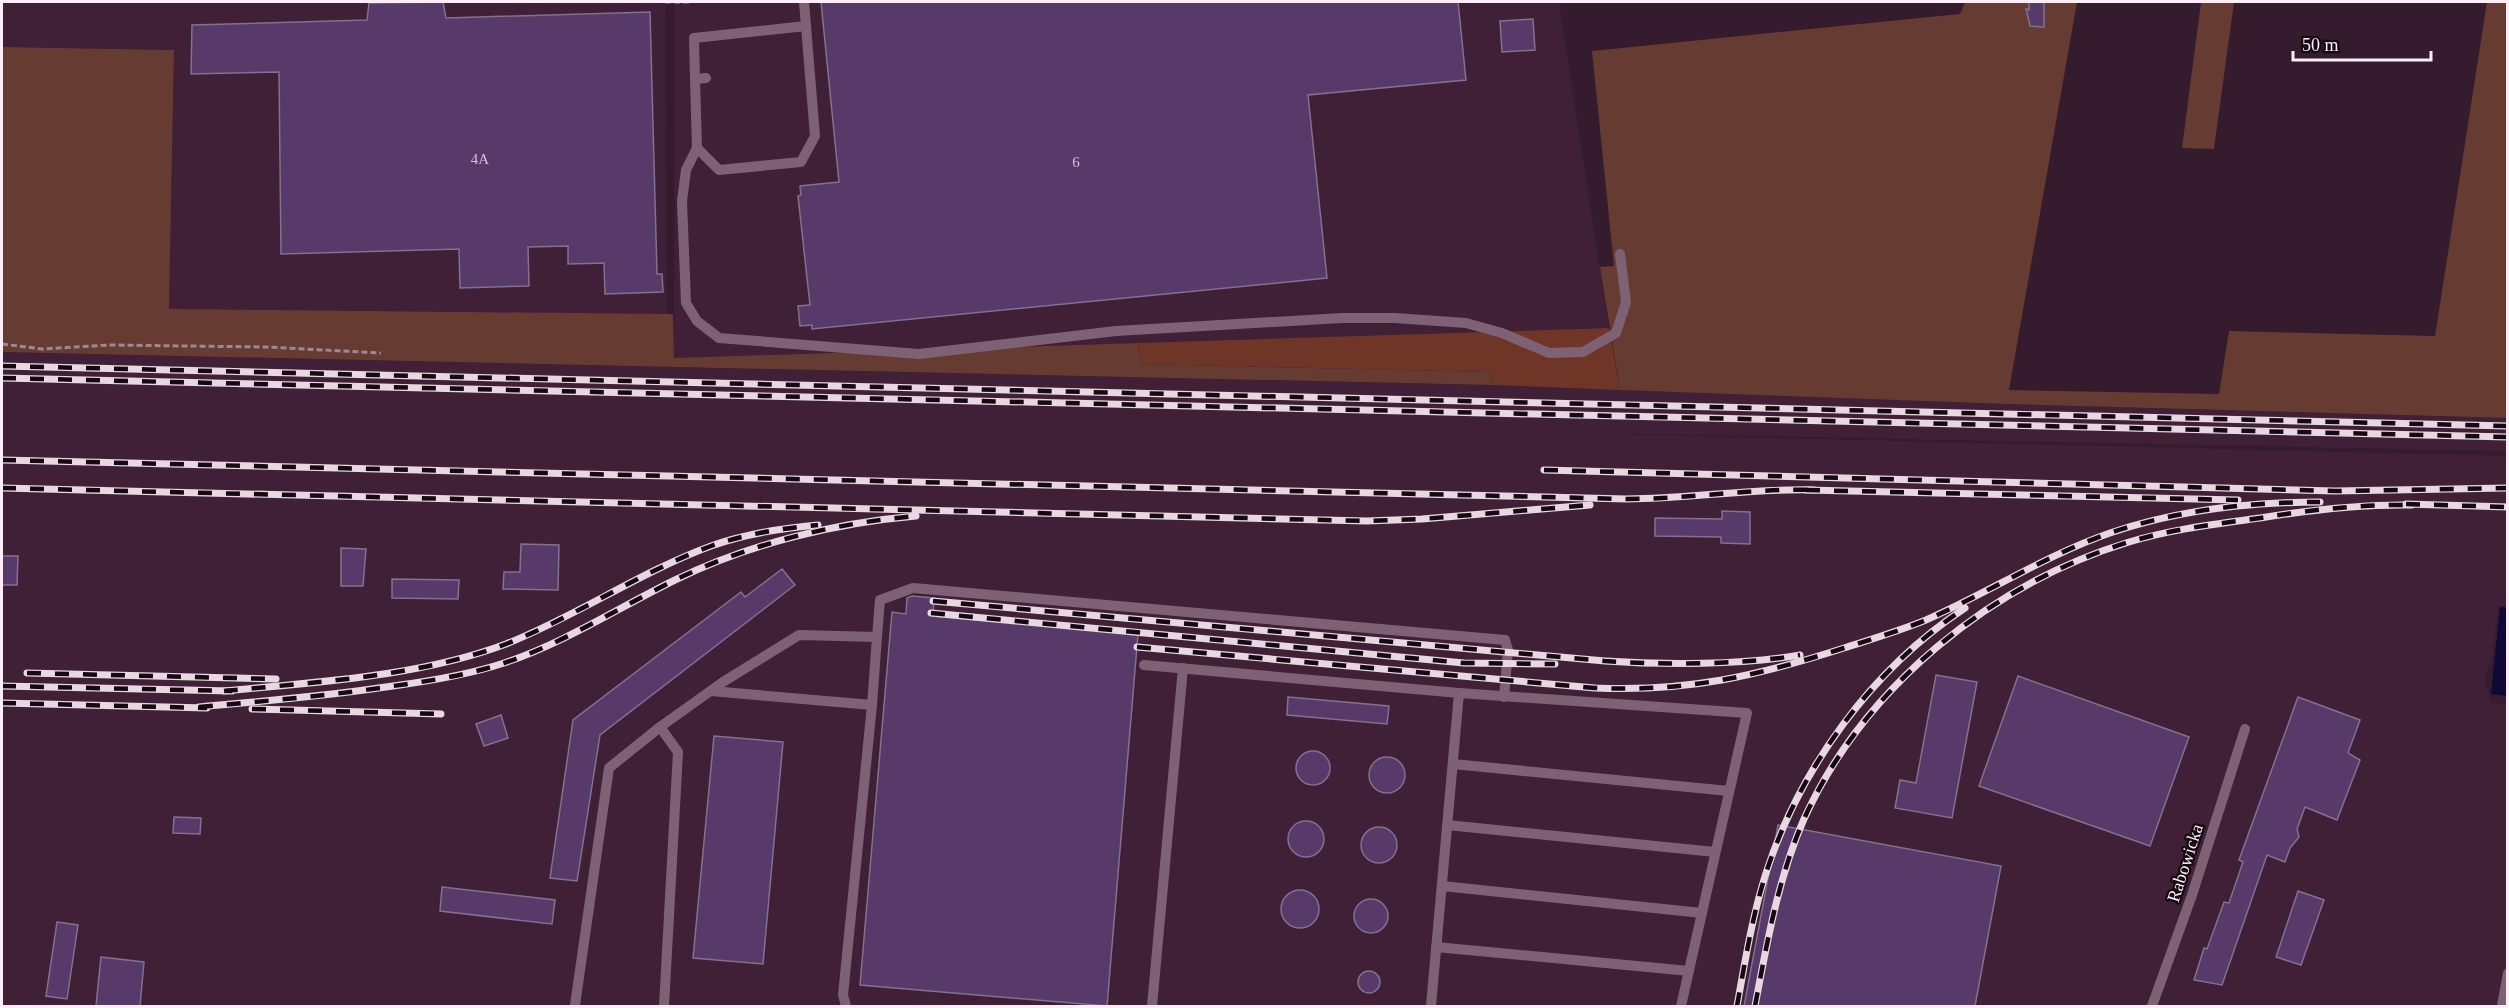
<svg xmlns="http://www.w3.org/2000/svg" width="2509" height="1008" font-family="'Times New Roman',serif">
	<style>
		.built { fill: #3f2037 }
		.green { fill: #663b31 }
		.forest { fill: #6f3628 }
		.water { fill: #100837 }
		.building { fill: #573a6a; stroke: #82718f; stroke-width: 1.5 }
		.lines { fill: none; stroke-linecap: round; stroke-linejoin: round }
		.path { stroke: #9d8896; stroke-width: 3; stroke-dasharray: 6 3; stroke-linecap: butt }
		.service { stroke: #7f6176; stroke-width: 10 }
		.rail-casing { stroke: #e9d7e2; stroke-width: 7 }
		.rail { stroke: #150a11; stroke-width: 4.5; stroke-dasharray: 14; stroke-linecap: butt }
		.labels { text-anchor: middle; stroke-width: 4.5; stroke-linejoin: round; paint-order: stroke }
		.number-label { font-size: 15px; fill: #d5c0d4 }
		.street-label { font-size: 18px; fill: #ffedf8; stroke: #150a11 }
	</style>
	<rect width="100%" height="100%" fill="#341b2d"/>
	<!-- built -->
	<g class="built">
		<polygon points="2,2 665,2 667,314 169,309 174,50 2,47"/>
		<polygon points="675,2 1559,2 1609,328 674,358"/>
		<polygon points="2,352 1492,385 2008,404 2507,418 2507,451 1495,431 2507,456 2507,606 2499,606 2491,666 2489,666 2485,683 2492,702 2507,704 2507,1006 2,1006"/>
	</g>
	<!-- green -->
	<g class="green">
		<polygon points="1965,2 2077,2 2009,390 2219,394 2229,331 2435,336 2487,2 2507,2 2507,418 2008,404 1620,390 1600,267 1614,266 1592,51 1960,14"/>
		<polygon points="2201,2 2234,2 2214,149 2182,148"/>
		<polygon points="2,47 174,50 169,309 673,314 674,358 1138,343 1141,364 1491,372 1492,385 2,352"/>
	</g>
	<!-- forest -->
	<polygon class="forest" points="1609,328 1620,390 1492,385 1491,372 1141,364 1138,343"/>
	<!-- water -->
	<polygon class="water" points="2500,607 2507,608 2507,696 2491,694"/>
	<!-- building -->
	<g class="building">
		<polygon points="443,2 446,18 650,12 657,274 662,274 663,292 605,294 604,263 568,264 568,246 528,247 529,286 460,288 459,249 281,254 279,72 191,74 192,25 367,20 369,3"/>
		<polygon points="821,2 1458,2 1466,80 1308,95 1327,278 812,329 812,325 800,326 798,306 810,305 798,196 801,195 800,186 839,182"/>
		<polygon points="2029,2 2044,2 2044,27 2030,26 2026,9 2029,10"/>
		<polygon points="1533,19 1535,50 1502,52 1500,21"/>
		<polygon points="1722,511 1750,512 1750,544 1721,543 1721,537 1655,536 1655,518 1722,519"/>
		<polygon points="521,544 559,545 558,590 503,589 504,572 520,572"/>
		<polygon points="341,548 366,549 363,586 341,586"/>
		<polygon points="2,556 18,556 17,585 2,585"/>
		<polygon points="782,569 795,585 600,735 577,881 550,878 573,720 741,592 745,597"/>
		<polygon points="392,579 459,580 458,599 392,598"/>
		<polygon points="912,596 934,598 933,616 1138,634 1107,1006 860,985 892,612 906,614 907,598"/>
		<polygon points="1936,675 1977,682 1952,818 1895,808 1900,780 1916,783"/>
		<polygon points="2018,676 2189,737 2150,846 1979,786"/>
		<polygon points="1288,697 1389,706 1387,724 1287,715"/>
		<polygon points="2298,697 2360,720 2348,753 2360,760 2337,820 2305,807 2297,829 2299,837 2290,848 2285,862 2267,855 2222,985 2194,980 2204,948 2207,949 2224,902 2229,903 2243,862 2239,860"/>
		<polygon points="501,715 508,738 484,746 476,724"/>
		<polygon points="714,736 783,742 763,964 693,958"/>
		<circle cx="1313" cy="768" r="17"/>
		<circle cx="1387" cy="775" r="18"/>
		<polygon points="174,817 201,818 200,834 173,833"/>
		<circle cx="1306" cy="839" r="18"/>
		<polygon points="1778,825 2001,866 1975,1006 1744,1006"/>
		<circle cx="1379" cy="845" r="18"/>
		<polygon points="442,887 555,900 552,924 440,911"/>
		<circle cx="1300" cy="909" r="19"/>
		<polygon points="2298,891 2324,900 2301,965 2276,957"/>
		<circle cx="1371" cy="916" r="17"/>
		<polygon points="57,922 78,925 67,999 46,996"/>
		<polygon points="101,957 144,962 140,1006 96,1006"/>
		<circle cx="1369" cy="982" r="11"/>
	</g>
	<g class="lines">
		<!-- path -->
		<g class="path">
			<polyline points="665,2 690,2"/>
			<polyline points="2,344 42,349 109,345 266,347 381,353"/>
		</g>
		<!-- service -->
		<g class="service">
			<polyline points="706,78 695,79 697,148 686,170 682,201 686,303 697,321 719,338 919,354 1116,331 1342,318 1395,318 1466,323 1502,333 1549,353 1583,352 1616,333 1626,302 1620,254"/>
			<polyline points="695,79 694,38 806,26"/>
			<polyline points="697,148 719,170 801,162 815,136 804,2"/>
			<polyline points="877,637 880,600 913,588 1505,640 1508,650 1504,697"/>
			<polyline points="1144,665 1459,693"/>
			<polyline points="711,691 872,705"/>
			<polyline points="1453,764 1729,791"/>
			<polyline points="1447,825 1715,852"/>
			<polyline points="1442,886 1702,913"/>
			<polyline points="1436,947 1689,971"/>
			<polyline points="575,1005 609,768 660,727"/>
			<polyline points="664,1006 678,752 660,727 723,682 799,635 877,637 872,705 843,995 846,1006"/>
			<polyline points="1152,1006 1183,668"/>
			<polyline points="1431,1006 1459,693 1747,713 1681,1006"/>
			<polyline points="2152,1006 2192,895 2245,729"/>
			<polyline points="2502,1006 2508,973"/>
		</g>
		<!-- rail casing -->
		<g class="rail-casing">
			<g id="rail">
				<polyline points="2,366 2508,426"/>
				<polyline points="2,378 2508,437"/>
				<path d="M2,460L1627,499C1690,499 1752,488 1814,490"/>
				<polyline points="1544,470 2335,491 2508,488"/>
				<polyline points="2,488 1367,521 1422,519 1590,505"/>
				<polyline points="1806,490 2238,500"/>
				<polyline points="2406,504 2508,507"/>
				<path d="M933,601L1605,661C1664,665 1741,665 1800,655"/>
				<polyline points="931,613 1464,663 1555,664"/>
				<path d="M1137,647L1595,688C1688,692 1757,676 1844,648C1872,639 1899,631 1926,620C1988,593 2046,555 2110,533C2177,510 2250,502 2320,502"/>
				<polyline points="27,673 276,679"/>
				<polyline points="2,686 232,691"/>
				<path d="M224,691C316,682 418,677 506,644C577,616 640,572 711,546C745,534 783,528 818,525"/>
				<polyline points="2,703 207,708"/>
				<path d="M199,707C263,701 328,696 393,686C430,681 468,675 504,663C564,643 618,608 675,580C749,544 834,523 916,516"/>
				<polyline points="252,709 441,714"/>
				<path d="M1737,1006C1745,962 1752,917 1766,873C1800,768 1872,669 1965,608"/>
				<path d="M1755,1006C1767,943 1778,878 1804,819C1864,687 1991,584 2129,542C2172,529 2216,524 2260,518C2310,510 2361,504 2412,505"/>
			</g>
		</g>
		<!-- rail -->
		<use href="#rail" class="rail"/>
	</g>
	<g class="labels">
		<!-- number labels -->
		<g class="number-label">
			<text x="480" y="164">4A</text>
			<text x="1076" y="167">6</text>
		</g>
		<!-- street labels -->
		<g class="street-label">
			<text transform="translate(2185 863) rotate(-72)" y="6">Rabowicka</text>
		</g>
	</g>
	<!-- border -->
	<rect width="2509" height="1008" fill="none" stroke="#ffedf8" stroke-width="6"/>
	<!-- scale -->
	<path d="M2293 51v9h138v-9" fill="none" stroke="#ffedf8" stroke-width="3"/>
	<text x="2302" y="51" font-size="18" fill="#ffedf8" stroke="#150a11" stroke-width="4.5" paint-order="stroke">50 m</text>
</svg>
